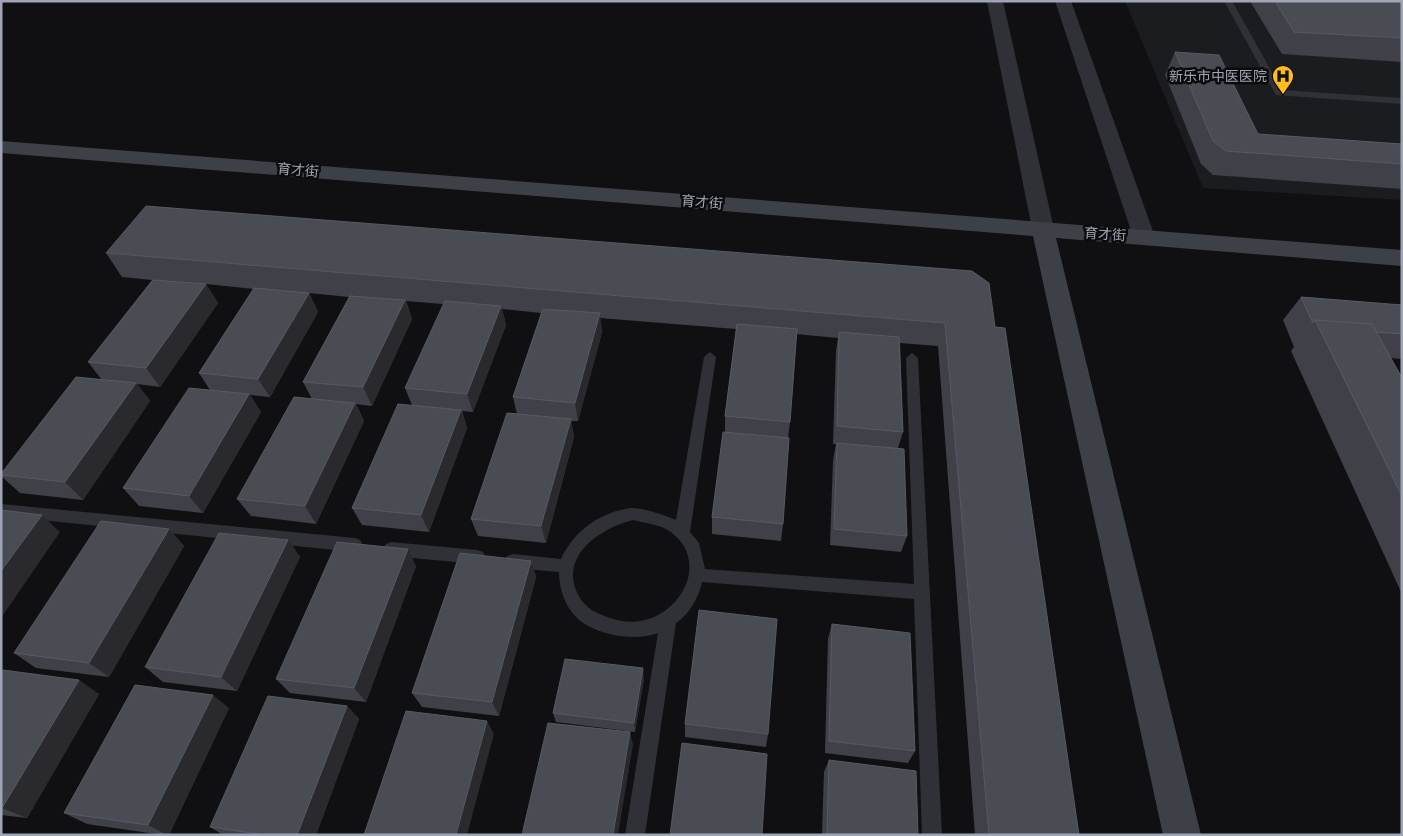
<svg xmlns="http://www.w3.org/2000/svg" width="1403" height="836" font-family="Cabin,'Noto Sans SC',sans-serif">
	<style>
		.built { fill: #1b1c1f }
		.lines { fill: none; stroke-linecap: round; stroke-linejoin: round }
		.lane { fill: #303137; fill-rule: evenodd }
		.street { fill: #303137; fill-rule: evenodd }
		.secondary { fill: #3e4047; fill-rule: evenodd }
		.wall { fill: #404148 }
		.shaded-wall { fill: #29292e }
		.building { fill: #4a4c54; stroke: #585a63 }
		.labels { text-anchor: middle; stroke-width: 5; stroke-linejoin: round; paint-order: stroke }
		.far-poi-label { font-size: 14px; fill: #9fa5b4; stroke: #0b0b0c; text-anchor: end }
		.far-street-label { font-size: 14px; fill: #9fa5b4; stroke: #0b0b0c }
	</style>
	<rect width="100%" height="100%" fill="#101012"/>
	<!-- built -->
	<polygon class="built" points="1125,1 1402,1 1402,200 1203,188"/>
	<g class="lines">
		<!-- lane -->
		<g class="lane">
			<polygon points="1224,1 1232,1 1282,90 1402,98 1402,104 1276,95"/>
			<path d="M710,352L716,357L690,532L699,543L705,569L914,584L906,358L912,353L918,358L942,835H922L914,599L702,582C699,597 689,615 676,623L645,835H625L658,633C635,642 595,635 577,618C565,607 559,588 559,572L513,568L507,566L505,561L507,556L513,554L561,559C574,531 600,512 631,508C641,507 667,516 676,520L704,357ZM633,520C643,523 657,524 666,529C721,561 670,642 607,617C597,613 589,610 582,601C554,560 597,529 633,520Z"/>
			<polygon points="1,504 355,538 360,540 363,545 360,550 355,552 1,516"/>
			<polygon points="391,542 477,550 483,552 485,557 483,562 477,564 391,556 386,554 383,549 386,544"/>
		</g>
		<!-- street -->
		<g class="street">
			<polygon points="987,1 1003,1 1054,229 1051,234 1043,236 1035,234 1032,229"/>
			<polygon points="1055,1 1071,1 1155,237 1152,242 1144,244 1136,242 1133,237"/>
		</g>
		<!-- secondary -->
		<polygon class="secondary" points="1,141 1402,250 1402,266 1056,238 1201,835 1163,835 1033,236 1,153"/>
	</g>
	<!-- wall -->
	<g class="wall">
		<polygon points="1250,1 1402,1 1402,62 1282,54"/>
		<polygon points="1175,52 1258,134 1402,144 1402,189 1213,175 1201,164 1165,75"/>
		<polygon points="106,253 995,327 1079,835 975,835 938,346 900,343 903,432 898,448 907,536 901,552 830,545 833,461 836,444 833,444 836,351 838,338 796,334 790,422 788,438 783,524 781,541 712,534 712,517 725,433 725,416 736,329 600,318 602,332 578,421 571,421 574,437 546,543 478,536 471,519 517,414 513,397 541,313 502,309 506,325 473,412 462,411 467,428 429,532 362,525 352,508 412,405 405,388 443,304 406,301 412,319 372,406 356,404 364,421 316,524 251,516 237,499 312,399 303,382 349,297 309,293 318,312 270,397 250,395 261,412 203,513 139,506 123,488 210,390 199,373 254,289 206,284 218,303 160,387 137,384 150,401 83,500 20,493 1,476 1,474 102,380 88,362 152,280 122,277"/>
		<polygon points="1301,297 1402,305 1402,359 1391,358 1402,378 1402,594 1291,351 1294,347 1283,320"/>
		<polygon points="169,529 184,546 109,677 36,668 14,653"/>
		<polygon points="288,540 300,557 237,691 163,682 145,667"/>
		<polygon points="531,561 536,577 499,716 422,707 412,693"/>
		<polygon points="416,566 366,702 290,693 276,679"/>
		<polygon points="832,624 915,751 908,763 825,753 828,639"/>
		<polygon points="1,673 99,694 27,818 1,815"/>
		<polygon points="644,678 635,732 556,722 553,713"/>
		<polygon points="347,706 359,719 316,835 223,835 210,827"/>
		<polygon points="229,708 169,835 163,835 87,824 64,813"/>
		<polygon points="685,724 768,734 766,747 685,737"/>
		<polygon points="829,760 918,835 822,835 824,772"/>
	</g>
	<!-- shaded-wall -->
	<g class="shaded-wall">
		<polygon points="206,284 218,303 160,387 146,368"/>
		<polygon points="309,293 318,312 270,397 258,379"/>
		<polygon points="405,300 412,319 372,406 363,387"/>
		<polygon points="501,306 506,325 473,412 467,394"/>
		<polygon points="600,313 602,332 578,421 575,403"/>
		<polygon points="136,383 150,401 83,500 65,482"/>
		<polygon points="249,394 261,412 203,513 189,496"/>
		<polygon points="355,403 364,421 316,524 305,506"/>
		<polygon points="461,410 467,428 429,532 421,515"/>
		<polygon points="571,419 574,437 546,543 541,526"/>
		<polygon points="42,515 60,532 1,618 1,571"/>
		<polygon points="169,529 184,546 109,677 89,663"/>
		<polygon points="288,540 300,557 237,691 221,677"/>
		<polygon points="408,549 416,566 366,702 354,688"/>
		<polygon points="531,561 536,577 499,716 492,702"/>
		<polygon points="643,668 644,678 635,732 634,723"/>
		<polygon points="79,680 99,694 27,818 2,808"/>
		<polygon points="213,695 229,708 169,835 167,835 148,825"/>
		<polygon points="347,706 359,719 316,835 297,835"/>
		<polygon points="487,721 494,734 467,835 456,835"/>
		<polygon points="630,732 633,745 618,835 613,835"/>
	</g>
	<!-- building -->
	<g class="building">
		<polygon points="1275,1 1402,1 1402,38 1294,32"/>
		<polygon points="1175,52 1219,55 1258,134 1402,144 1402,164 1226,151 1213,141"/>
		<polygon points="146,206 972,271 989,283 995,327 1005,328 1079,835 989,835 945,323 106,253"/>
		<polygon points="153,280 206,284 146,368 88,362"/>
		<polygon points="254,288 309,293 258,379 199,373"/>
		<polygon points="350,296 405,300 363,387 303,382"/>
		<polygon points="1301,297 1402,305 1402,334 1376,332 1372,324 1315,320 1313,323"/>
		<polygon points="445,301 501,306 467,394 405,388"/>
		<polygon points="543,309 600,313 575,403 513,397"/>
		<polygon points="1315,320 1372,324 1402,378 1402,496"/>
		<polygon points="737,324 797,329 790,422 725,416"/>
		<polygon points="839,332 899,337 903,432 837,426"/>
		<polygon points="76,377 136,383 65,482 1,475 1,474"/>
		<polygon points="189,388 249,394 189,496 123,488"/>
		<polygon points="294,397 355,403 305,506 237,499"/>
		<polygon points="398,404 461,410 421,515 352,508"/>
		<polygon points="507,413 571,419 541,526 471,519"/>
		<polygon points="723,432 789,438 783,524 712,517"/>
		<polygon points="837,443 904,449 907,536 834,529"/>
		<polygon points="1,510 42,515 1,571"/>
		<polygon points="101,521 169,529 89,663 14,653"/>
		<polygon points="219,533 288,540 221,677 145,667"/>
		<polygon points="337,542 408,549 354,688 276,679"/>
		<polygon points="460,553 531,561 492,702 412,693"/>
		<polygon points="699,610 777,619 768,734 685,724"/>
		<polygon points="832,624 910,633 915,751 829,741"/>
		<polygon points="565,659 643,668 634,723 553,713"/>
		<polygon points="3,670 79,680 2,808 1,807 1,673"/>
		<polygon points="135,685 213,695 148,825 64,813"/>
		<polygon points="268,696 347,706 297,835 266,835 210,827"/>
		<polygon points="406,711 487,721 456,835 364,835"/>
		<polygon points="548,723 630,732 613,835 522,835"/>
		<polygon points="682,743 767,754 762,835 670,835"/>
		<polygon points="829,760 916,771 918,835 827,835"/>
	</g>
	<!-- icons -->
	<defs>
		<g id="hospital-pin" transform="scale(1.125)"><path d="M0 17L-7.5 6A9.5 9.5 0 1 1 7.5 6Z" fill="#ffbc1a" stroke="#0b0b0c"/><path d="M-5-5h3v3.5h4V-5h3V5h-3V1.5h-4V5h-3Z" fill="#111"/></g>
	</defs>
	<g fill-rule="evenodd">
		<use href="#hospital-pin" x="1283" y="76"/>
	</g>
	<g class="labels">
		<!-- far-poi labels -->
		<g class="far-poi-label">
			<text x="1267" y="81">新乐市中医医院</text>
		</g>
		<!-- far-street labels -->
		<g class="far-street-label">
			<text transform="translate(298 170) rotate(5)" y="5">育才街</text>
			<text transform="translate(702 202) rotate(5)" y="5">育才街</text>
			<text transform="translate(1105 234) rotate(4)" y="5">育才街</text>
		</g>
	</g>
	<!-- border -->
	<rect width="1403" height="836" fill="none" stroke="#9fa5b4" stroke-width="5"/>
</svg>
